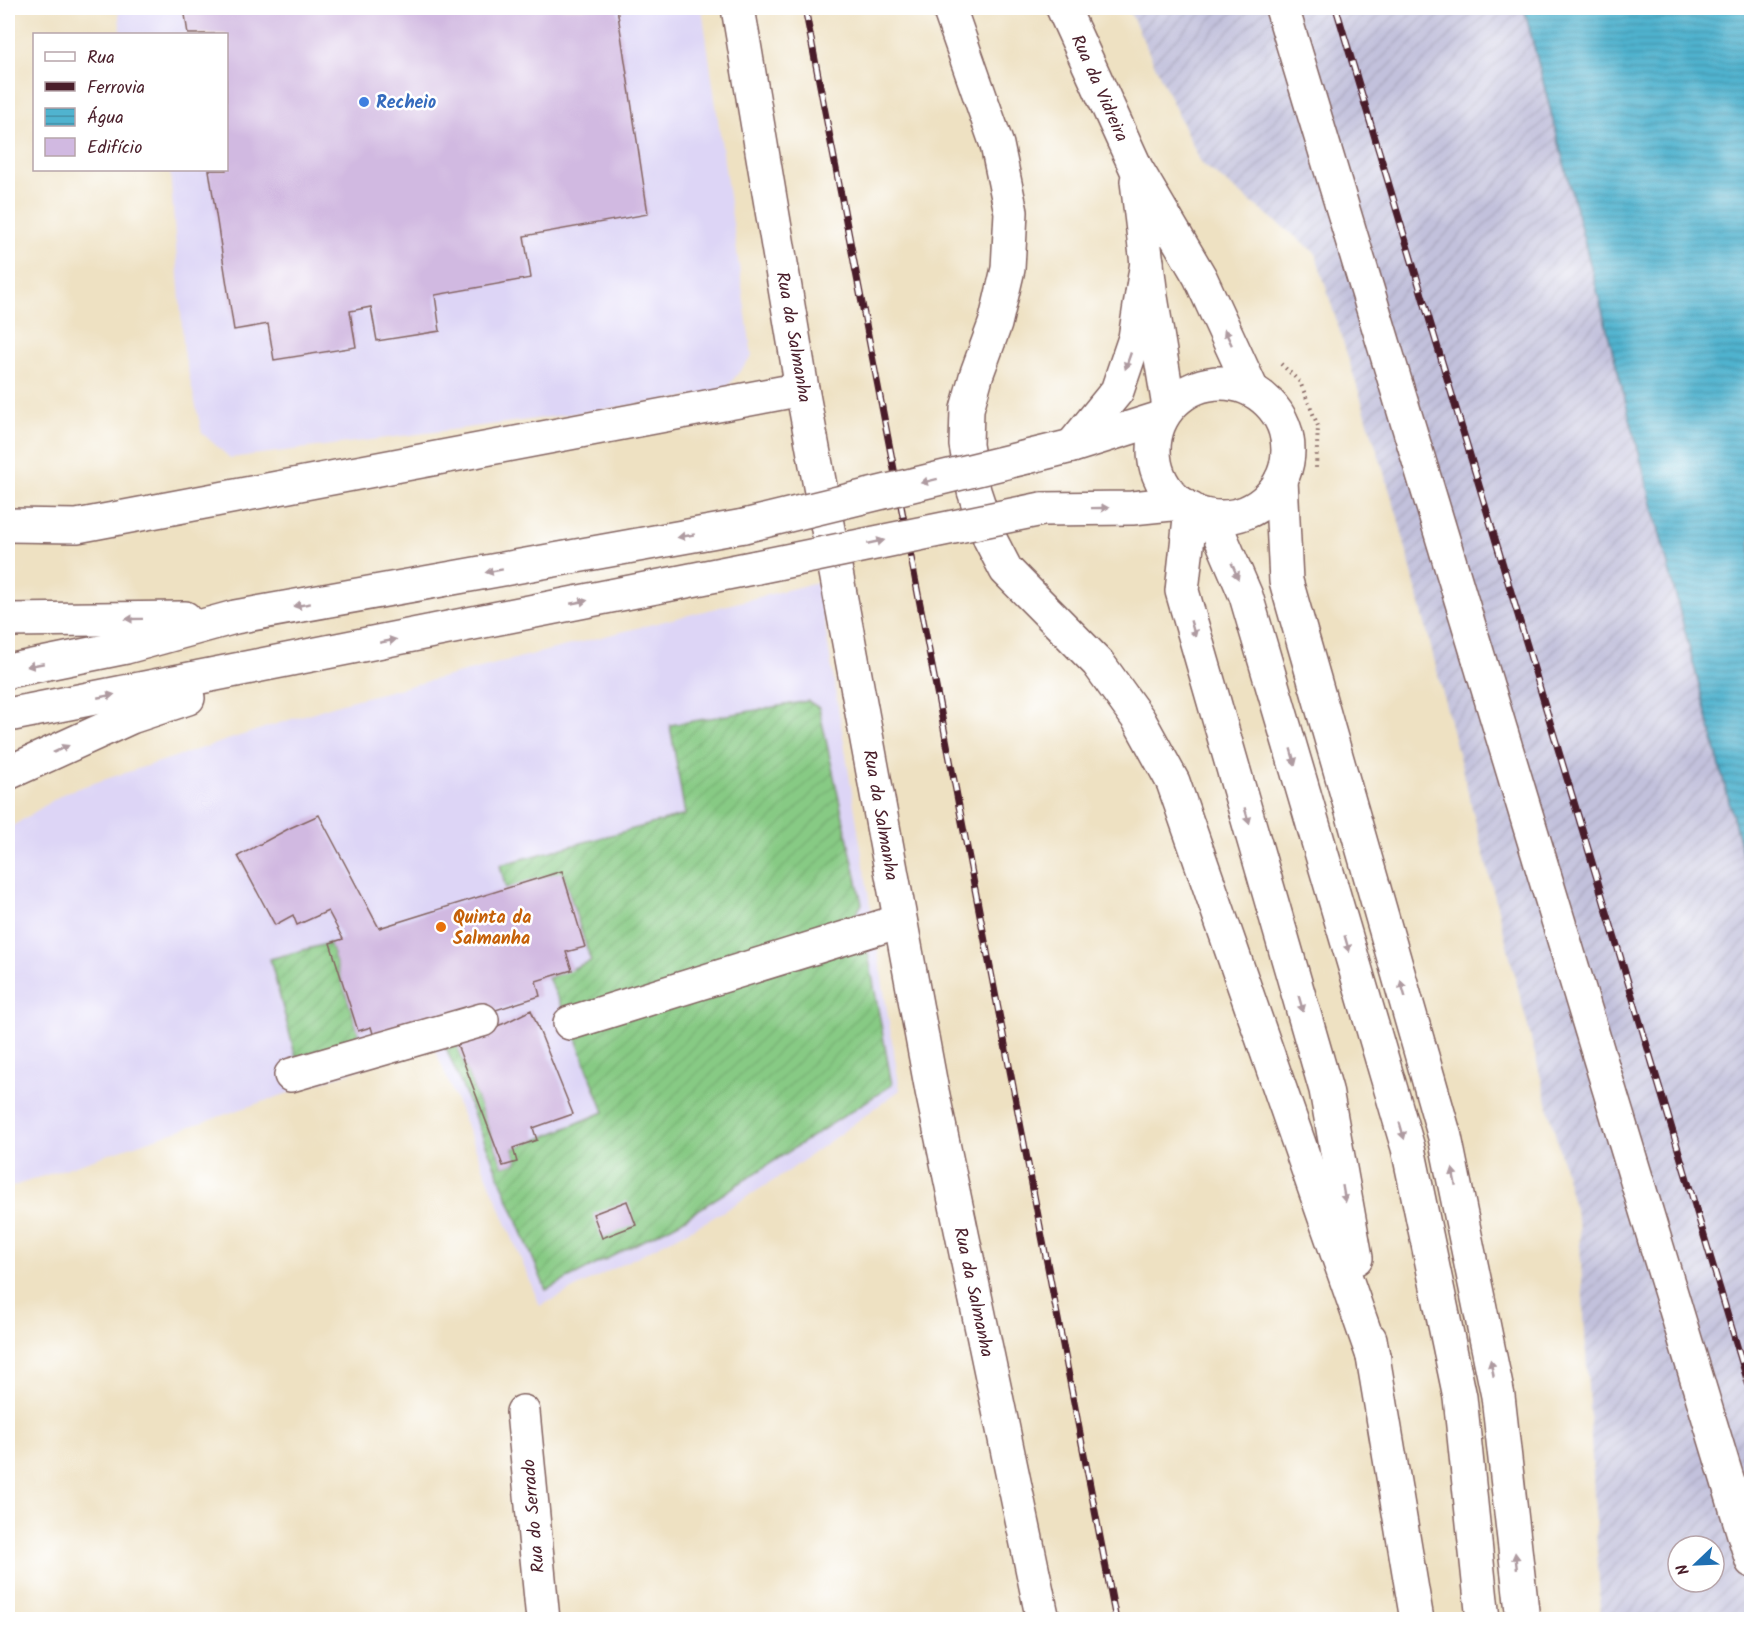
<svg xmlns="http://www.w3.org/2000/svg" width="1759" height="1627" font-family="Kalam,sans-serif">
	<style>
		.built { fill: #ddd5f6 }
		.industrial { fill: url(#industrial-furrows); fill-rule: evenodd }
		.garden { fill: url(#garden-furrows); stroke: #687458; stroke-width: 1.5 }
		.water { fill: url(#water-rules); stroke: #4d697d; stroke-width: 1.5 }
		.building { fill: #d1b9e1 }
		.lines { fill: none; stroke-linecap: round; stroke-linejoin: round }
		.minor-casing { stroke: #836360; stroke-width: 36 }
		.major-casing { stroke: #836360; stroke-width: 36 }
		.highway-casing { stroke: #836360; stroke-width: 36 }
		.path { stroke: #836360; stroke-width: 4; stroke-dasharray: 1.5 4.5; stroke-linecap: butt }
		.minor { stroke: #fff; stroke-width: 33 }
		.major { stroke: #fff; stroke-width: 33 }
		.highway { stroke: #fff; stroke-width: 33 }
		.rail-casing { stroke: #4a1f2b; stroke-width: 7 }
		.rail { stroke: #fff; stroke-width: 4.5; stroke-dasharray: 14; stroke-linecap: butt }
		.highway-bridge-casing { stroke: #836360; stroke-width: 36; stroke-linecap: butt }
		.highway-bridge { stroke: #fff; stroke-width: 33 }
		.oneway { fill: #ae9aa0 }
		.shop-dot { fill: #3f7fe0; stroke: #fff; stroke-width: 2 }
		.food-dot { fill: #e8710a; stroke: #fff; stroke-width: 2 }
		.labels { text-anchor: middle; stroke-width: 5; stroke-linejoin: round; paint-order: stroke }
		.street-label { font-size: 18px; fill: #4a1f2b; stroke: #fff }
		.shop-label { font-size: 18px; font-weight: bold; fill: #366cbe; stroke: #fff; text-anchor: start }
		.food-label { font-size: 18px; font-weight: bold; fill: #c56008; stroke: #fff; text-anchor: start }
	</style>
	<defs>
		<pattern id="industrial-furrows" width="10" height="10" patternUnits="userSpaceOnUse" patternTransform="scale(1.5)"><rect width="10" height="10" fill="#c2c1dc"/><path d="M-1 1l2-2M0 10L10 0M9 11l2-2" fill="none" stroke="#a8a5bd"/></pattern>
		<pattern id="garden-furrows" width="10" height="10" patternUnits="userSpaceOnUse" patternTransform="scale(1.5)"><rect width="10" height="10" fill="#87ca84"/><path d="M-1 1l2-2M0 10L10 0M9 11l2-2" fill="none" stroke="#76ad72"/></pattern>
		<pattern id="water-rules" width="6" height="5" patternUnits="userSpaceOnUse" patternTransform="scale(1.5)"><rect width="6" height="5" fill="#50b3cf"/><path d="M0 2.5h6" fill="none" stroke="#4491a8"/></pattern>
	</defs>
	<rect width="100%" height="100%" fill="#fff"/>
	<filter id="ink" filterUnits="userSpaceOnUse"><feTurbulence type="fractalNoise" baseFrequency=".0167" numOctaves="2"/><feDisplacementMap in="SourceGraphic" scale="12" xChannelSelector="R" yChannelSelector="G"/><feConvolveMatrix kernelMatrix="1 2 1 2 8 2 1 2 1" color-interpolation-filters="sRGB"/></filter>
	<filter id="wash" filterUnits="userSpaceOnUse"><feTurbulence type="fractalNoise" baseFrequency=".008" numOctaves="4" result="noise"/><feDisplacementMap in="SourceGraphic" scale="24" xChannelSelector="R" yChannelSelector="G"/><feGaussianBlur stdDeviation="1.35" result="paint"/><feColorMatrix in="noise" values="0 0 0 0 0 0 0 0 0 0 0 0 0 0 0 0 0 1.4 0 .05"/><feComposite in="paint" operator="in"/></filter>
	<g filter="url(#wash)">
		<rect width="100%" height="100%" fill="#eee1c2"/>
		<!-- built -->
		<g class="built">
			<polygon points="118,8 702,8 752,356 723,392 544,418 230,458 202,433 184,353 170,170 226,170 226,34 121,34"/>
			<polygon points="818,582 900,1090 786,1173 709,1220 540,1306 433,1044 8,1188 8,829 66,792 342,703"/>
		</g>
		<!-- industrial -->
		<path class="industrial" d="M1128,8H1524L1751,887V1619H1601L1579,1227L1397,514L1315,252L1201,163ZM1678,1546H1714V1582H1678Z"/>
		<!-- garden -->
		<g class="garden">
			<polygon points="808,701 819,708 862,904 854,917 846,921 866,942 892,1085 681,1221 546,1290 444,1043 456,1042 503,1166 517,1162 513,1148 537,1140 604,1112 570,1023 548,978 591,961 562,872 506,889 500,865 685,815 670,725"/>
			<polygon points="330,943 358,1031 357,1037 296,1058 270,959"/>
		</g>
		<!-- water -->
		<polygon class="water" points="1524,8 1751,8 1751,887"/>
		<g id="blocks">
			<!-- building -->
			<g class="building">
				<polygon points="184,8 617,8 648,214 524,236 531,278 435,295 440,331 377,341 371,307 350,311 356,347 274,360 268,324 234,330 209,170 226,170 226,34 188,34"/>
				<polygon points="319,815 379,928 562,871 585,947 566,952 572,970 536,981 540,996 442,1027 375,1040 371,1027 358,1031 330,943 343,939 328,911 297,925 293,915 275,925 238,856 290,828"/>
				<polygon points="531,1010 573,1114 533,1128 537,1140 513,1148 517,1162 503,1166 456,1042 505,1023"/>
				<polygon points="627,1201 636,1225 602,1238 593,1214"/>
			</g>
		</g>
	</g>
	<g filter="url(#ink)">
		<use href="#blocks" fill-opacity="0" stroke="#836360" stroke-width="1.5"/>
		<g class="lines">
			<!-- minor casing -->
			<g class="minor-casing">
				<g id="minor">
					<polyline points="738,8 802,389 932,1091 1043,1620"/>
					<polyline points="949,8 997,145 1011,212 1008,269 995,324 977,373 967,409 966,445 974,491 990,539 1006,570 1098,663 1139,720 1173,782 1374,1359"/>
					<polyline points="1063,8 1136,168 1200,277 1252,390"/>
					<polyline points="1282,8 1752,1561"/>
					<polyline points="1137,181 1151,297 1169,407"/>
					<polyline points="1191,509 1182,591 1326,1090 1356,1258"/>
					<polyline points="8,525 77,526 802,389"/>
					<polyline points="570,1023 900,921"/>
					<polyline points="291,1075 482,1020"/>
					<polyline points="1370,1339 1417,1620"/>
					<polyline points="523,1412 543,1620"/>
				</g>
			</g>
			<!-- major casing -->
			<g class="major-casing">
				<g id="major">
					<circle cx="1221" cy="450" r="67"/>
					<polyline points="1281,480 1286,581 1445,1137 1498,1396 1523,1620"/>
					<polyline points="1212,517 1246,596 1408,1148 1460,1397 1483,1620"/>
				</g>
			</g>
			<!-- highway casing -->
			<g class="highway-casing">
				<g id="highway">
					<polyline points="1072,446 1117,391 1135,338 1147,262"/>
					<polyline points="1027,457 1072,446 1161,418"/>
					<polyline points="1042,509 1132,508 1181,503"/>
					<polyline points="8,620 185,618"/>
					<polyline points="8,671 126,647 235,617 744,526"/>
					<polyline points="8,715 757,567"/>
					<polyline points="8,773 131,717 188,698"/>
				</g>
			</g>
			<!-- path -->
			<polyline class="path" points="1281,364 1300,382 1318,426 1316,468"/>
			<!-- minor -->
			<use href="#minor" class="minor"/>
			<!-- major -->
			<use href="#major" class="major"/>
			<!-- highway -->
			<use href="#highway" class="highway"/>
			<!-- rail casing -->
			<g class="rail-casing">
				<g id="rail">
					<polyline points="805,8 1116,1620"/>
					<polyline points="1336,8 1752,1396"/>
				</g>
			</g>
			<!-- rail -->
			<use href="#rail" class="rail"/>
			<!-- highway-bridge casing -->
			<g class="highway-bridge-casing">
				<g id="highway-bridge">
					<polyline points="744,526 1027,457"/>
					<polyline points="757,567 1042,509"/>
				</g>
			</g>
			<!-- highway-bridge -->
			<use href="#highway-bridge" class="highway-bridge"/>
		</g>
		<!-- one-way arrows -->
		<defs><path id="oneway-solid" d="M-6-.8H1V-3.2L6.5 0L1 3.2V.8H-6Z" transform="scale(1.5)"/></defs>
		<g class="oneway">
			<use href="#oneway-solid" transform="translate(1228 337) rotate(-115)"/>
			<use href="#oneway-solid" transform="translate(1128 361) rotate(109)"/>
			<use href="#oneway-solid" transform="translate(929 481) rotate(166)"/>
			<use href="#oneway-solid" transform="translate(1100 508) rotate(-1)"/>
			<use href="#oneway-solid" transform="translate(686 536) rotate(170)"/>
			<use href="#oneway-solid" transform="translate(876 542) rotate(-12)"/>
			<use href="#oneway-solid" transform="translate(494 571) rotate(170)"/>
			<use href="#oneway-solid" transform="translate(1235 571) rotate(67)"/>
			<use href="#oneway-solid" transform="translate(579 602) rotate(-11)"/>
			<use href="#oneway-solid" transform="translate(302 605) rotate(170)"/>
			<use href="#oneway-solid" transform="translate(134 619) rotate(179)"/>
			<use href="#oneway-solid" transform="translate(1193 629) rotate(74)"/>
			<use href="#oneway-solid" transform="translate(388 641) rotate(-11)"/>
			<use href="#oneway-solid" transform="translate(35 665) rotate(169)"/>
			<use href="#oneway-solid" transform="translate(106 696) rotate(-11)"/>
			<use href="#oneway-solid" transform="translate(61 749) rotate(-25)"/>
			<use href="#oneway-solid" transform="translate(1293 757) rotate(74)"/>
			<use href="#oneway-solid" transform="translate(1247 816) rotate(74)"/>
			<use href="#oneway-solid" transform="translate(1347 944) rotate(74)"/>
			<use href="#oneway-solid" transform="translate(1403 989) rotate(-106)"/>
			<use href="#oneway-solid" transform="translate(1301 1004) rotate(74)"/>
			<use href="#oneway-solid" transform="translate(1402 1131) rotate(74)"/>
			<use href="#oneway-solid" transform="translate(1454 1177) rotate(-101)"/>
			<use href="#oneway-solid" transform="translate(1344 1194) rotate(80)"/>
			<use href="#oneway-solid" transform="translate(1492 1368) rotate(-101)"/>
			<use href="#oneway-solid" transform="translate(1516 1561) rotate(-96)"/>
		</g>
	</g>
	<!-- markers -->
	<circle class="shop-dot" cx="364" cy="102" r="6"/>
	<circle class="food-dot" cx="441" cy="927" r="6"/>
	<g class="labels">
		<!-- street labels -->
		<g class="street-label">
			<text transform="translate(1100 88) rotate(66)" y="6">Rua da Vidreira</text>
			<text transform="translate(794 337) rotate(80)" y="6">Rua da Salmanha</text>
			<text transform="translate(881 815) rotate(80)" y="6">Rua da Salmanha</text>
			<text transform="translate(974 1292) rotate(78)" y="6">Rua da Salmanha</text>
			<text transform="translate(533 1516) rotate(-95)" y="6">Rua do Serrado</text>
		</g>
		<!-- shop labels -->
		<g class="shop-label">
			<text x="376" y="108">Recheio</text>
		</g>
		<!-- food labels -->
		<g class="food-label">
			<text x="453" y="923">Quinta da<tspan x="453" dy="21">Salmanha</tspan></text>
		</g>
	</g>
	<!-- margin -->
	<rect width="1759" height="1627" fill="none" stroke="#fff" stroke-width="30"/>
	<!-- legend -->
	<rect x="33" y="33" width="195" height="138" fill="#ffffff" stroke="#b7a5aa" stroke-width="1.5"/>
	<rect x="45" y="52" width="30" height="9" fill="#ffffff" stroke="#b7a5aa" stroke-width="1.5"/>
	<text x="87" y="63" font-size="18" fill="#4a1f2b">Rua</text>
	<rect x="45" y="82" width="30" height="9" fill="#4a1f2b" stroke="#b7a5aa" stroke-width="1.5"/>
	<text x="87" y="93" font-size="18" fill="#4a1f2b">Ferrovia</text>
	<rect x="45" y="108" width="30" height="18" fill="url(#water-rules)" stroke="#b7a5aa" stroke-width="1.5"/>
	<text x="87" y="123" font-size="18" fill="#4a1f2b">Água</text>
	<rect x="45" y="138" width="30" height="18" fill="#d1b9e1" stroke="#b7a5aa" stroke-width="1.5"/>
	<text x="87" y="153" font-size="18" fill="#4a1f2b">Edifício</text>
	<!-- north arrow -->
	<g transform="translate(1696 1564) rotate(247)"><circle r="28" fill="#ffffff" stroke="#b7a5aa" stroke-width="1.5"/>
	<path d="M0-4.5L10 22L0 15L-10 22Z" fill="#1f6fb2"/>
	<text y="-9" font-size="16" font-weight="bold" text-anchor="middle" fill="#4a1f2b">N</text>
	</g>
</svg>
